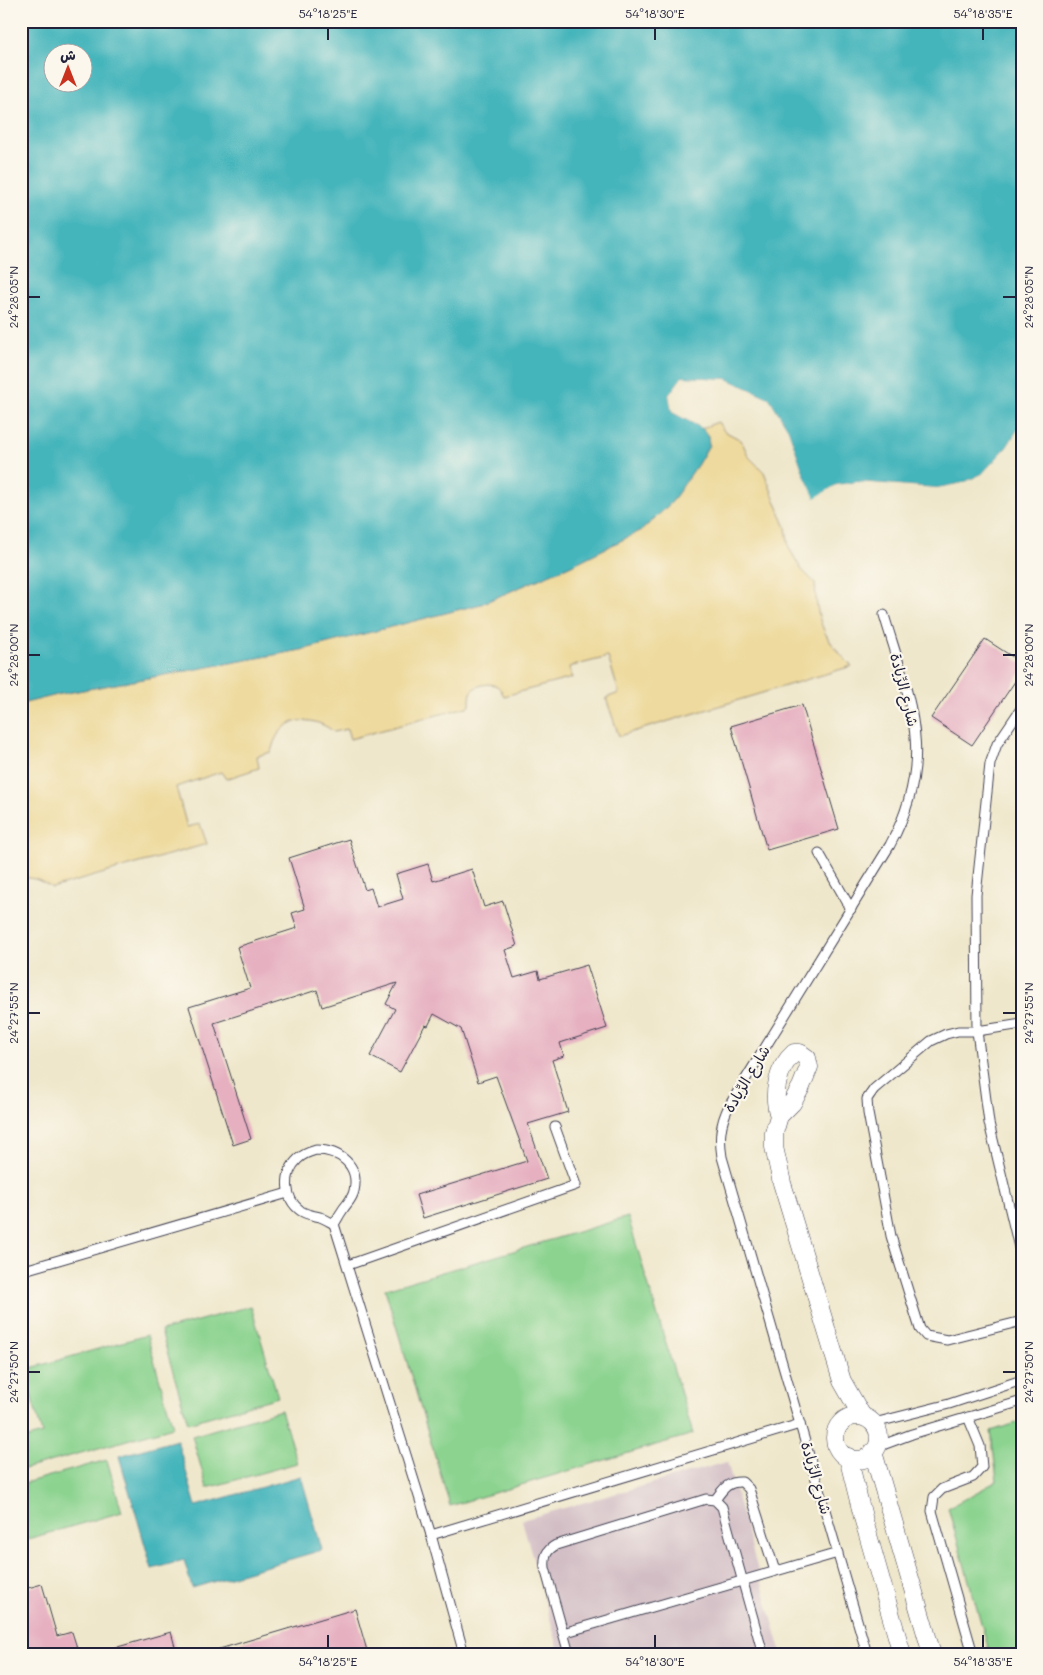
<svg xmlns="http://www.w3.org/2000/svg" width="1043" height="1675" font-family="Mali,'Playpen Sans Arabic',sans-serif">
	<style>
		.industrial { fill: #d2bdc5 }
		.green { fill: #8bd38f; stroke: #567a65 }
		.sand { fill: #eeda9e; stroke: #887e6c }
		.water { fill: #45b5bc; stroke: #346c7c; fill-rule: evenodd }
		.pier { fill: #efe7cb }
		.building { fill: #e6b0c1 }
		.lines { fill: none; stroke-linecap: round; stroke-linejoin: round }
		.lane-casing { stroke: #414051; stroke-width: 11 }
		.street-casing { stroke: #414051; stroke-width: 19 }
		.lane { stroke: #fff; stroke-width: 9 }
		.street { stroke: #fff; stroke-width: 18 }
		.ticks { fill: none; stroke: #22223b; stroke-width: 2 }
		.labels { text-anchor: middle; stroke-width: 4.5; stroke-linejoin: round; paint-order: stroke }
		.street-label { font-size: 15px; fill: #22223b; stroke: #fbf7ec }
		.neatline { fill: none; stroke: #22223b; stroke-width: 2 }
		.ticks-label { font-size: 12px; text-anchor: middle; fill: #22223b }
	</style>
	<rect width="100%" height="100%" fill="#fbf7ec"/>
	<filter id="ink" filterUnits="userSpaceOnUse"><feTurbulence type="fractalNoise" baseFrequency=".02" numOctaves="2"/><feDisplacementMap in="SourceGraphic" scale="10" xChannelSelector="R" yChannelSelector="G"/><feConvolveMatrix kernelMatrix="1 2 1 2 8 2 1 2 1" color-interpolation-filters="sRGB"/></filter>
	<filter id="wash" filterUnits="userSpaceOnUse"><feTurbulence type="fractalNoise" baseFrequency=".0096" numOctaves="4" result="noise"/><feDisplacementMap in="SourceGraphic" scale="20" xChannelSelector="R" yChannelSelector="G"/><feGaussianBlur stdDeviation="1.12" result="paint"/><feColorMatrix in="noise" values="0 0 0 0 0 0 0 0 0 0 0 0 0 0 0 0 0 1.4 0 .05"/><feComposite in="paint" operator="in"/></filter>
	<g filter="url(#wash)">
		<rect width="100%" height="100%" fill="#efe7cb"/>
		<!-- industrial -->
		<polygon class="industrial" points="727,1462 782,1654 560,1654 522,1520"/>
		<!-- green -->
		<g class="green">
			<polygon points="628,1217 693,1434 450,1506 385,1289"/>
			<polygon points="251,1306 278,1397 188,1423 161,1331"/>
			<polygon points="147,1335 173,1427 21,1470 21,1440 42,1434 24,1370"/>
			<polygon points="281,1410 297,1463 207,1488 192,1436"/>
			<polygon points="1022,1421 1022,1654 990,1654 948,1508 997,1481 991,1431"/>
			<polygon points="107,1460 122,1512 21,1541 21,1484"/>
		</g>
		<!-- sand -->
		<path class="sand" d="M718,422L724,431L741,440L749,457L764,472L786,528L789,548L801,569L815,583C817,623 823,638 852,666L619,736L606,698L619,693L608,657L569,667L572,678L504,696C502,693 501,689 497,686C489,682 475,685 471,693C470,697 470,702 470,706L350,739L347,729L334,732C319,719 294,715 281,731C275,737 273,745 271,752L257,756L259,768L226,779L221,772L176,787L187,827L200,824L207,844L52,888C42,881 34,877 21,878V704L61,694L301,650L481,604L574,564L642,530L671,503L698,464L709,445L708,436L702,428Z"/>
		<!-- water -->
		<g class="water">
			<path d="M21,21H1022V423L1007,447L982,474L963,483L937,488L857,482L836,485L815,499L804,475L788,429L769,398L727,379L682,377L669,395L672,412L702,428L708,436L709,445L698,464L671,503L642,530L574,564L481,604L301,650L61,694L21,704ZM52,52H82V82H52Z"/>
			<polygon points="177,1440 196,1506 301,1476 322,1550 192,1588 184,1560 152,1569 119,1456"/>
		</g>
		<!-- pier -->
		<polygon class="pier" points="682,377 727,379 769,398 788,429 804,475 815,498 836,485 857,482 937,488 963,483 982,474 1007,447 1022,423 1022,427 1009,448 984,476 964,485 937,491 857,485 837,488 815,501 801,476 785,430 768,399 726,381 683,380 671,395 674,411 705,427 702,428 672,412 669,395"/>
		<g id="blocks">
			<!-- building -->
			<g class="building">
				<polygon points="985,639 1022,663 1022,671 972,745 931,718"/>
				<polygon points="802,705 839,829 767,850 731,726"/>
				<polygon points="349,839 365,890 371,888 377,907 403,899 396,874 428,864 433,881 472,869 484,907 503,901 517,946 505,950 514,978 538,971 540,979 587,965 607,1028 560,1043 564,1056 552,1060 568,1112 528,1124 547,1179 423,1218 416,1195 527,1161 496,1076 478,1082 461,1029 434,1014 428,1026 425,1025 400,1072 370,1056 395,1009 386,1004 397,983 322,1007 317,990 214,1023 251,1139 233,1145 189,1007 250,988 237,947 297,928 292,913 305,909 289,858"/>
				<polygon points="42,1584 57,1636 72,1632 79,1654 21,1654 21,1606 26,1604 21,1590"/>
				<polygon points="355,1609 368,1654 216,1654 216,1650"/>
				<polygon points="171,1632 177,1654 107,1654 107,1650"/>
			</g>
		</g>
	</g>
	<g filter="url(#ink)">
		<use href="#blocks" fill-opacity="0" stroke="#414051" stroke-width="1"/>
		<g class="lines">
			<!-- lane casing -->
			<g class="lane-casing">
				<g id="lane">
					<polyline points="1022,707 997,744 990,764 976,895 977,1031 989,1123 1022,1260"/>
					<polyline points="819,853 851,909"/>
					<polyline points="1022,1024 977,1031 958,1031 946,1034 931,1041 874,1089 867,1099 868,1113 891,1236 920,1329 926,1336 947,1340 1022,1321"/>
					<path d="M316,1150C339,1150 360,1165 354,1191C352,1200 346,1204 342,1211C339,1215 337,1220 334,1224C330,1222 325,1219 320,1217C313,1215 307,1215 301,1211C284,1199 283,1173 298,1159C303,1154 309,1152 316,1150Z"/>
					<polyline points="334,1224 431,1535 464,1654"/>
					<polyline points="348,1265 576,1185 555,1127"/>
					<polyline points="21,1271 288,1193"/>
					<polyline points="968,1417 980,1446 982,1467 973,1477 942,1489 934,1497 932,1511 973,1654"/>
					<polyline points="874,1423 949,1404 1022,1380"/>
					<polyline points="877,1447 912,1434 1022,1401"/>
					<path d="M715,1500C723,1489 728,1481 742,1482L749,1489L775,1571"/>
					<polyline points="431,1535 800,1424"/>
					<polyline points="563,1633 838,1553"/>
					<path d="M569,1654L545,1568C544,1557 546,1550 556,1545L706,1499L715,1500L722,1507L763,1654"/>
					<path d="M867,1654L722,1157C719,1138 720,1124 729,1106L890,845C937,758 910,702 884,615"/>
				</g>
			</g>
			<!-- street casing -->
			<g class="street-casing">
				<g id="street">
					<path d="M779,1116C772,1095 777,1068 794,1053H800L807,1058L809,1067L801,1087L792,1103L779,1116L774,1133V1147L782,1183L842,1381L862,1416"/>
					<circle cx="857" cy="1438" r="22"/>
					<polyline points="873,1452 932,1654"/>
					<polyline points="848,1457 864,1521 902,1654"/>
				</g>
			</g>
			<!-- lane -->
			<use href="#lane" class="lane"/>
			<!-- street -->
			<use href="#street" class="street"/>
		</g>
	</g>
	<!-- ticks -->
	<path class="ticks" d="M328,28V40M655,28V40M983,28V40M28,297H40M1003,297H1016M28,655H40M1003,655H1016M28,1013H40M1003,1013H1016M28,1372H40M1003,1372H1016M328,1635V1648M655,1635V1648M983,1635V1648"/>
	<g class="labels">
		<!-- street labels -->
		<g class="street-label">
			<text transform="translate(904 690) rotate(76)" y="5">شارع الرِّيادة</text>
			<text transform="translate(747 1079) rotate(-59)" y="5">شارع الرِّيادة</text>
			<text transform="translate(816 1478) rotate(74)" y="5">شارع الرِّيادة</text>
		</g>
	</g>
	<!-- margin -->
	<rect width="1043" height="1675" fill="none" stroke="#fbf7ec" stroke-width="55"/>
	<!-- north arrow -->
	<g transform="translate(68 68)"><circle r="24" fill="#fbf7ec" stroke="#a4a2a5"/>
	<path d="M0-4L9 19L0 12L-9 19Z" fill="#c8321e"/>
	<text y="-8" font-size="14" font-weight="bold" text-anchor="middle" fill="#22223b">ش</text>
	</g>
	<rect x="28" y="28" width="988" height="1620" class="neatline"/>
	<g class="ticks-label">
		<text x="328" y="18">54°18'25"E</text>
		<text x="655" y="18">54°18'30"E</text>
		<text x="983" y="18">54°18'35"E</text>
		<text transform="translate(14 297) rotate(-90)" y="4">24°28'05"N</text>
		<text transform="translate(1029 297) rotate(-90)" y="4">24°28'05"N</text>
		<text transform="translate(14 655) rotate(-90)" y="4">24°28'00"N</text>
		<text transform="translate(1029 655) rotate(-90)" y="4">24°28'00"N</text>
		<text transform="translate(14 1013) rotate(-90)" y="4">24°27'55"N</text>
		<text transform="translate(1029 1013) rotate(-90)" y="4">24°27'55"N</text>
		<text transform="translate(14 1372) rotate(-90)" y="4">24°27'50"N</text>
		<text transform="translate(1029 1372) rotate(-90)" y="4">24°27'50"N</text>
		<text x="328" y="1666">54°18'25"E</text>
		<text x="655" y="1666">54°18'30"E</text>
		<text x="983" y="1666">54°18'35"E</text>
	</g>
</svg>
